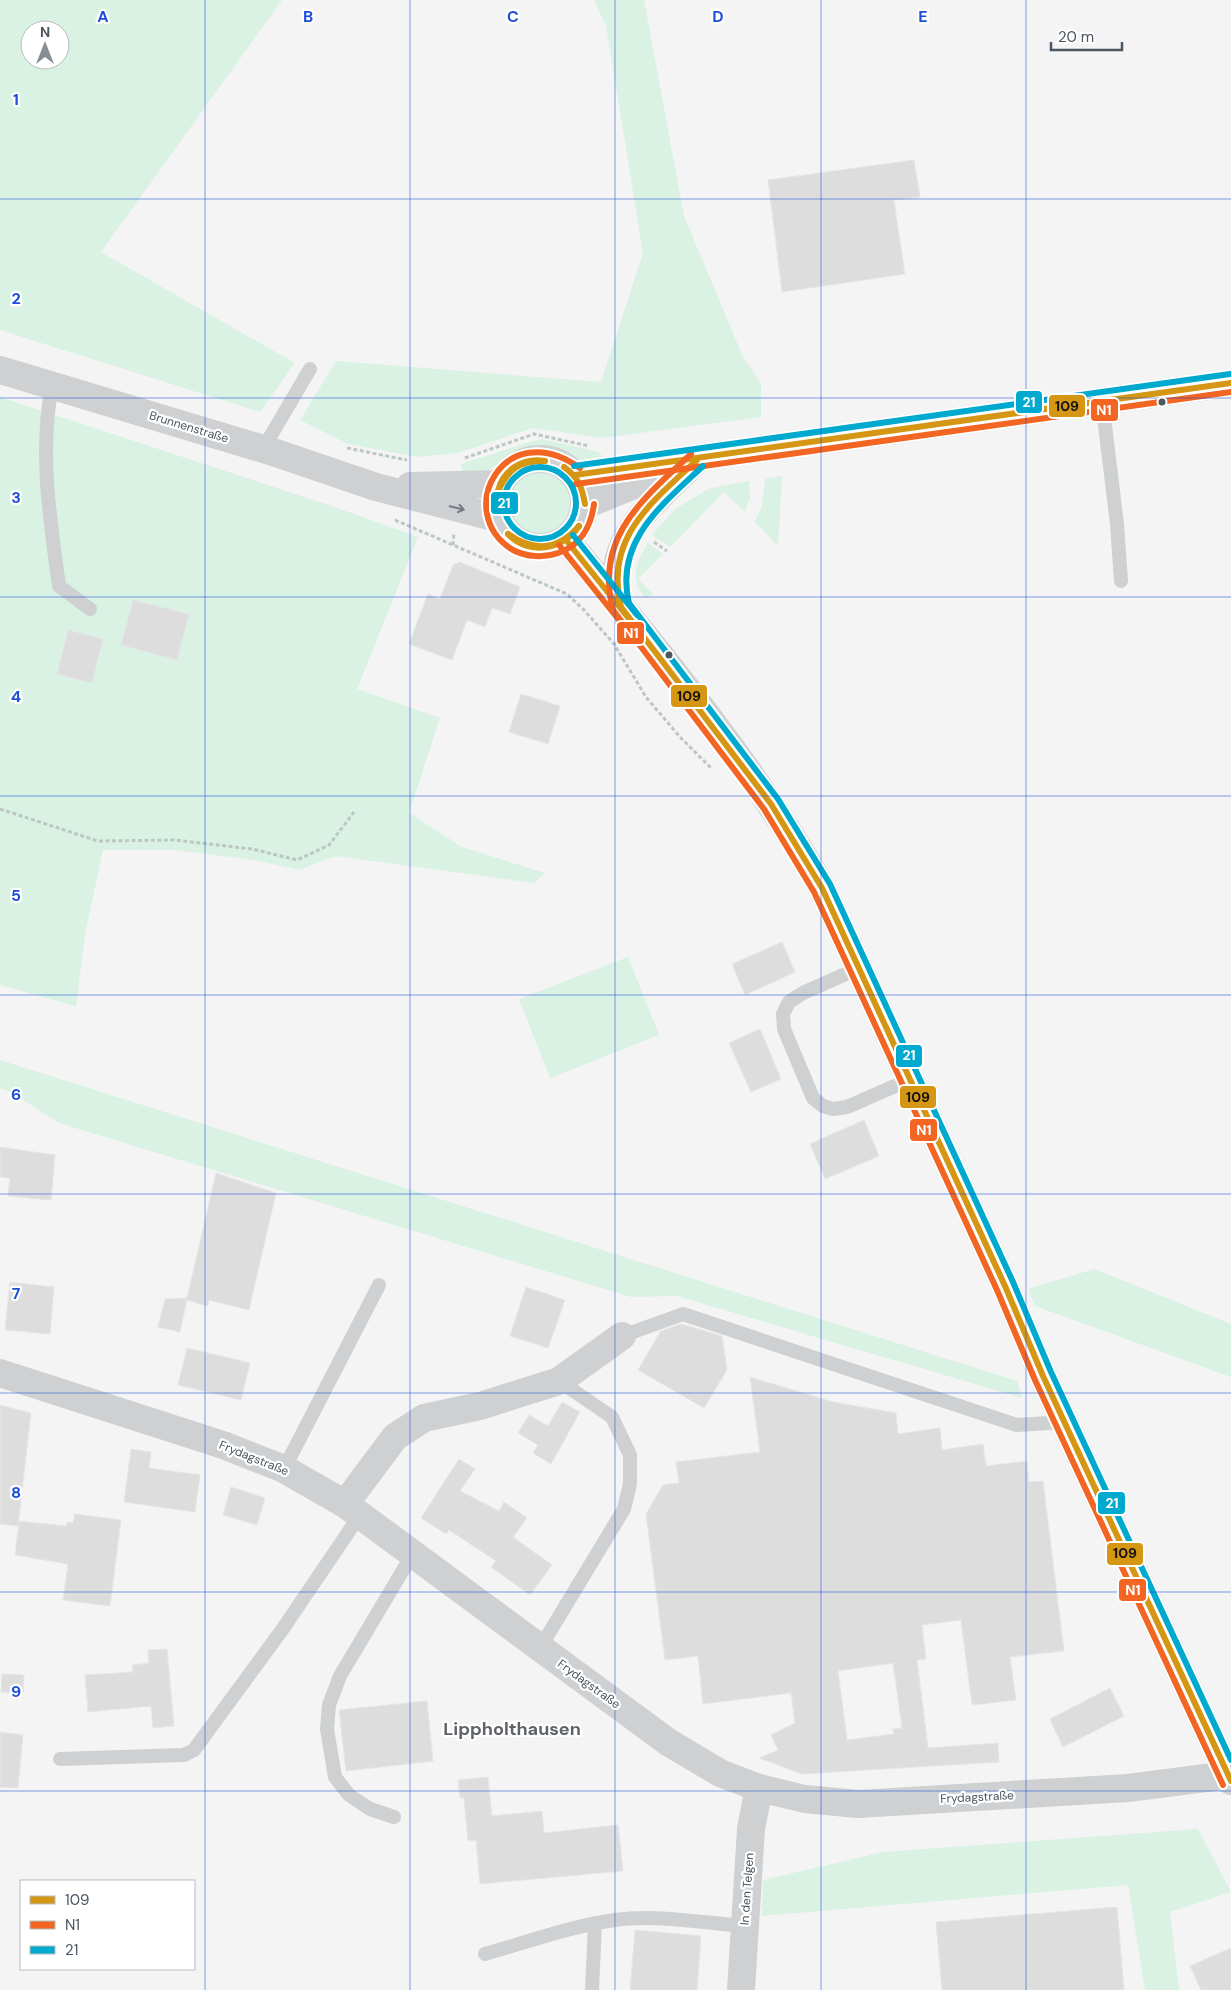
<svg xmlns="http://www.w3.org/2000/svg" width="1231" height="1990" font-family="'DM Sans',sans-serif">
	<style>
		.green { fill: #d9f2e3; fill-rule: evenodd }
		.building { fill: #ddddde; stroke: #e5e6e7; fill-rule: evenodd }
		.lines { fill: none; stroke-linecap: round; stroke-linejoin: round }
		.path { stroke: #bcc7c4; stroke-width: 3; stroke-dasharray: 4 2.5; stroke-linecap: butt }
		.service { stroke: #ced0d2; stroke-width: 14 }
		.minor { stroke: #ced0d2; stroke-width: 28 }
		.tertiary { stroke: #ced0d2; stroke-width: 28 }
		.bus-1-casing { stroke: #fff; stroke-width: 10 }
		.bus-2-casing { stroke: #fff; stroke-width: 10 }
		.bus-3-casing { stroke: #fff; stroke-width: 10 }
		.bus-1 { stroke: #d49613; stroke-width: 6 }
		.bus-2 { stroke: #f26522; stroke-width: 6 }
		.bus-3 { stroke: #00a9ce; stroke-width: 6 }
		.oneway { stroke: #727b83 }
		.grid { fill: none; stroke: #1d4ed8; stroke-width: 1; stroke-opacity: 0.55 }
		.bus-dot { fill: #4a5661; stroke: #fff; stroke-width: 2 }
		.labels { text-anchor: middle; stroke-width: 4.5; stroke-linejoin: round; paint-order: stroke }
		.street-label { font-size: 12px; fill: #4a5661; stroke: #fff }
		.district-label { font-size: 18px; font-weight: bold; fill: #5f6368; stroke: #fff }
		.grid-label { font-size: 16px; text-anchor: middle; font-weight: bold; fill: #1d4ed8; stroke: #fff; stroke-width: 4.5; stroke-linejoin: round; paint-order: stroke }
		.line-badge { stroke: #fff; stroke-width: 2 }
		.badge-label { font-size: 14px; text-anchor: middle; font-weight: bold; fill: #fff }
		.pale-badge-label { font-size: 14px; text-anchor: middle; font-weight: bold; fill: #111 }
	</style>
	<rect width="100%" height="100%" fill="#f4f4f4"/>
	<!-- green -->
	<g class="green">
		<path d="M0,0H282L101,252L295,363L260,412L0,330ZM30,30H60V60H30Z"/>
		<polygon points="594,0 644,0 684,216 743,357 761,384 761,417 602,438 533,428 458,453 417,457 348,444 300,420 336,361 601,382 643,253 606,26"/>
		<polygon points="0,397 329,505 418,537 357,689 440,718 409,813 462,847 545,873 534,883 336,856 299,870 254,860 175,850 103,850 85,935 76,1006 0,985"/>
		<polygon points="542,439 599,452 606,462 582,462 561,450 536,445 512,452 484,474 463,479 461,464 532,441"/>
		<circle cx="539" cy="504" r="32"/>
		<polygon points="782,476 778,546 755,522 762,506 765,479"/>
		<polygon points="749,481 750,497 745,512 724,492 670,547 652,535 675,509 710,488"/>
		<path d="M648,543L663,554L638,579L653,594L645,598C629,577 636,564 648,543Z"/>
		<polygon points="628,957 659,1035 550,1078 519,999"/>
		<polygon points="0,1060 1017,1381 1022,1398 677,1296 631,1297 59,1123 11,1092 0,1088"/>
		<polygon points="1094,1269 1231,1324 1231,1377 1035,1306 1028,1289"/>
		<polygon points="1198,1829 1231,1892 1170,1912 1179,1990 1145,1990 1128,1885 762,1916 763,1880 883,1852"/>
	</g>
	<!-- building -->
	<g class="building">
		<polygon points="914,160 920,197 894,200 905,274 782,292 768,180"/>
		<polygon points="460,562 520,587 510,614 492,608 485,627 467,620 452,660 409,644 428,594 440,599 453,565"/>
		<polygon points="133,600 189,614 177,660 121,645"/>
		<polygon points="68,630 103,639 92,683 57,674"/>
		<polygon points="521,694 560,706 548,744 509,732"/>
		<polygon points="782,942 795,972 745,995 732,964"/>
		<polygon points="760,1029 781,1079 751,1092 729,1043"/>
		<polygon points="864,1120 879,1156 825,1179 810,1144"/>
		<polygon points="0,1147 55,1155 51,1200 8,1196 10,1178 0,1177"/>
		<polygon points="216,1173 276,1193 249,1310 209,1300 208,1306 187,1300 180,1332 158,1327 165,1299 187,1298"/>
		<polygon points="10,1282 54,1287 50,1334 5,1330"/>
		<polygon points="526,1287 565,1300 548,1348 510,1336"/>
		<polygon points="681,1324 722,1336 727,1370 704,1408 638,1370 661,1331"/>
		<polygon points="187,1348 250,1363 241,1400 178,1385"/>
		<path d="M750,1377L833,1402L896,1413L898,1434L940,1428L942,1450L983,1444L986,1466L1027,1461L1029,1482L1043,1481L1064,1651L1010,1657L1016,1700L972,1705L961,1620L922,1625L926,1659L917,1660L928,1748L998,1743L999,1762L802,1774L759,1758L778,1750L771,1735L795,1723L791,1693L703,1704L698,1656L665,1660L646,1514L663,1485L679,1483L676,1462L760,1452ZM893,1663L902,1728L893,1729L894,1734L847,1740L838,1671Z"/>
		<polygon points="562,1402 580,1412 551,1464 533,1453 538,1445 518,1433 529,1415 548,1426"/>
		<polygon points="0,1405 31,1413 18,1526 0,1524"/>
		<polygon points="131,1449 151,1452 149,1468 200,1475 195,1512 124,1502"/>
		<polygon points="459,1459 475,1469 460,1491 499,1511 504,1502 527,1518 513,1537 552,1565 530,1595 491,1567 496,1561 449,1530 446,1534 421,1518"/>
		<polygon points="231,1487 265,1498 257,1525 223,1515"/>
		<polygon points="75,1514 121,1520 110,1606 63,1600 68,1564 15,1555 19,1521 66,1526 67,1522 73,1523"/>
		<polygon points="167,1649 174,1726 153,1728 151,1706 88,1712 85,1675 133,1672 132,1665 149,1663 148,1650"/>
		<polygon points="2,1674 24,1675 23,1693 1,1692"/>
		<polygon points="1110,1688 1124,1716 1063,1747 1050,1719"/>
		<polygon points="427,1701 433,1761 346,1771 339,1710"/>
		<polygon points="0,1732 23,1735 18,1788 0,1787"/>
		<polygon points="488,1777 492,1816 542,1811 544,1833 618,1825 623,1871 480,1884 476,1840 468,1841 464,1798 460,1798 458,1780"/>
		<polygon points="1117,1907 1124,1990 942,1990 936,1922"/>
		<polygon points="635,1930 701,1936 697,1990 630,1990"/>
		<polygon points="1231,1948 1231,1990 1201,1990 1190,1966"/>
	</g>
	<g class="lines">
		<!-- path -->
		<g class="path">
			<polyline points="347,448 407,460"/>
			<polyline points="465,458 534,434 589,446"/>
			<polyline points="395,520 567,594 584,610 614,644 646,697 680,737 711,768"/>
			<polyline points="654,542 667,551"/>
			<polyline points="453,545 454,532"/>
			<polyline points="0,809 98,841 174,840 252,849 297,860 329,845 354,812"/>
		</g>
		<!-- service -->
		<g class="service">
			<path d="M52,386C39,453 50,519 59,586L90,609"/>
			<polyline points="1102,401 1117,524 1121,581"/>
			<polyline points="263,449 310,369"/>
			<polyline points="859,968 803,993 789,1002 783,1014 784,1029 813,1098 823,1106 833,1109 847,1107 911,1079"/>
			<polyline points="622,1336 683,1314 1017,1425 1064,1422"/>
			<polyline points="284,1469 379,1285"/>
			<polyline points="540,1648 624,1509 630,1484 630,1455 612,1417 559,1381"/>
			<polyline points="60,1759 184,1755 194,1750 282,1630 360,1515"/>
			<polyline points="394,1817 370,1809 349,1795 335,1777 327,1729 329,1705 340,1676 412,1555"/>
			<path d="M485,1954C527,1942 571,1926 615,1920C657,1914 703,1923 745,1926"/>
			<polyline points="592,1990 595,1923"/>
		</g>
		<!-- minor -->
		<g class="minor">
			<polyline points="0,1373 223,1445 284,1469 345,1504 668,1742 720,1773 759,1788 805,1799 858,1804 1128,1788 1229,1775"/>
			<polyline points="345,1504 395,1437 424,1418 480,1406 559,1381 622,1336"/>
			<polyline points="741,1990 751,1829 759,1788"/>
		</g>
		<!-- tertiary -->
		<g class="tertiary">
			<polyline points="0,370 270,451 376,487 497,518"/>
			<circle cx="540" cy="503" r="44"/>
			<polyline points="575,475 1231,383"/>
			<polyline points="410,486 500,484"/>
			<polyline points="585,505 661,474"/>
			<path d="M566,540C657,651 752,763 822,888L1005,1286L1043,1376L1231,1781"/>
			<path d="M621,607C619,598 615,587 616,577C618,527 664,492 697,460"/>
		</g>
		<!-- bus-1 casing -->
		<g class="bus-1-casing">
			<g id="bus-1">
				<path d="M697,460C651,503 604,538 621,607L771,804L822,888L1005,1286L1043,1376L1231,1781"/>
				<path d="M564,467C578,477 582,487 585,504"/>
				<polyline points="575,475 1231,383"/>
				<path d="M498,491C503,470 523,457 545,461"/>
				<path d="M498,491C509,468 519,461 545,461"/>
				<path d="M508,534C534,552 558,551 579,526"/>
				<path d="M508,534C528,556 563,550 579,526"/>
				<polyline points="566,540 630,620"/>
			</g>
		</g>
		<!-- bus-2 casing -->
		<g class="bus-2-casing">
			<g id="bus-2">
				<path d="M691,454C643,499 594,537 613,610L764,809L814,892L997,1290L1035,1380L1223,1785"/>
				<path d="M580,468C504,414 452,513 513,550C526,557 544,558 558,553C580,546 591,527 594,504"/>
				<polyline points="576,484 1231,392"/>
				<polyline points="559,545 623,625"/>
			</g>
		</g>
		<!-- bus-3 casing -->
		<g class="bus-3-casing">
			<g id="bus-3">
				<polyline points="574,466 1230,374"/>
				<path d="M703,466C663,504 614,541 629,603L778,799L830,884L1013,1282L1051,1372L1231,1760"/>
				<circle cx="540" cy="503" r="36"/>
				<polyline points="573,535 637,615"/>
			</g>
		</g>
		<!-- bus-1 -->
		<use href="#bus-1" class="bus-1"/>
		<!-- bus-2 -->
		<use href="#bus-2" class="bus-2"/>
		<!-- bus-3 -->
		<use href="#bus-3" class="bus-3"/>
	</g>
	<!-- one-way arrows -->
	<defs><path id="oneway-shaft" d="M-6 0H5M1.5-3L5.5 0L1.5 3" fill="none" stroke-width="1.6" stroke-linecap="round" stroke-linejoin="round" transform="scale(1.25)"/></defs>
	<use class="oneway" href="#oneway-shaft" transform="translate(457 508) rotate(14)"/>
	<!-- grid -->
	<path class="grid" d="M205,0V1990M410,0V1990M615,0V1990M821,0V1990M1026,0V1990M0,199H1231M0,398H1231M0,597H1231M0,796H1231M0,995H1231M0,1194H1231M0,1393H1231M0,1592H1231M0,1791H1231"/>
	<!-- markers -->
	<g class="bus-dot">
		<circle cx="1162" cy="402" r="4.5"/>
		<circle cx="669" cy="655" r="4.5"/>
	</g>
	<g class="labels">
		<!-- street labels -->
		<g class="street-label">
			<text transform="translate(189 427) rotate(17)" y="4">Brunnenstraße</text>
			<text transform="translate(254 1458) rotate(22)" y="4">Frydagstraße</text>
			<text transform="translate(589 1684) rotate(36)" y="4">Frydagstraße</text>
			<text transform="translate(977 1797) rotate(-3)" y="4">Frydagstraße</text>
			<text transform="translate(747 1889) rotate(-86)" y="4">In den Telgen</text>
		</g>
		<!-- district labels -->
		<g class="district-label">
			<text x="512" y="1735">Lippholthausen</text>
		</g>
	</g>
	<g class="grid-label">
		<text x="103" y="22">A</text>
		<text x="308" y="22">B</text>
		<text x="513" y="22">C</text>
		<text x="718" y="22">D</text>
		<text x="923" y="22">E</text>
		<text x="16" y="105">1</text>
		<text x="16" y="304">2</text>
		<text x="16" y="503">3</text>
		<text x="16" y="702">4</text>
		<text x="16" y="901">5</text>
		<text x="16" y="1100">6</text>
		<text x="16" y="1299">7</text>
		<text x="16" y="1498">8</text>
		<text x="16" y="1697">9</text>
	</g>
	<g class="line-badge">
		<rect x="1015" y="390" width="28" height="24" rx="5" fill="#00a9ce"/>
		<rect x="1048" y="394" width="38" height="24" rx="5" fill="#d49613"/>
		<rect x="1090" y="398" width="29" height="24" rx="5" fill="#f26522"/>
		<rect x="490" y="491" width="29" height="24" rx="5" fill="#00a9ce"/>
		<rect x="616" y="621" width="29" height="24" rx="5" fill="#f26522"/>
		<rect x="670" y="684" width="38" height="24" rx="5" fill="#d49613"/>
		<rect x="895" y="1044" width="28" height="24" rx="5" fill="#00a9ce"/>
		<rect x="899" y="1085" width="38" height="24" rx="5" fill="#d49613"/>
		<rect x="909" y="1118" width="29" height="24" rx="5" fill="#f26522"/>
		<rect x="1097" y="1491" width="29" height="24" rx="5" fill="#00a9ce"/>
		<rect x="1106" y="1542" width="38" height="24" rx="5" fill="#d49613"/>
		<rect x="1118" y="1578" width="29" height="24" rx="5" fill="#f26522"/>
	</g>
	<g class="badge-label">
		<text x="1029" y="407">21</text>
		<text x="1104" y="415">N1</text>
		<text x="504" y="508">21</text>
		<text x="631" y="638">N1</text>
		<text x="909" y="1060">21</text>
		<text x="924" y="1135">N1</text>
		<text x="1112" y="1508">21</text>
		<text x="1133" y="1595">N1</text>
	</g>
	<g class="pale-badge-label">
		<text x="1067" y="411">109</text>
		<text x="689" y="701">109</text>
		<text x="918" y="1102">109</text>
		<text x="1125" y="1558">109</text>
	</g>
	<!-- legend -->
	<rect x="20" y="1880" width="175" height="90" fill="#ffffff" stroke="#b7bbc0"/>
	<rect x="30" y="1896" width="25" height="8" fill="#d49613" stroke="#b7bbc0"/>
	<text x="65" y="1905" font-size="15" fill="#4a5661">109</text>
	<rect x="30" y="1921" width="25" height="8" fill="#f26522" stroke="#b7bbc0"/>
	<text x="65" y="1930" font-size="15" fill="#4a5661">N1</text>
	<rect x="30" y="1946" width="25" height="8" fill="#00a9ce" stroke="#b7bbc0"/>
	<text x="65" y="1955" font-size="15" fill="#4a5661">21</text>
	<!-- north arrow -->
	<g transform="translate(45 45)"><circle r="24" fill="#ffffff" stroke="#b7bbc0"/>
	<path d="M0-4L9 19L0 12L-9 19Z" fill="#868d94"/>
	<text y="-8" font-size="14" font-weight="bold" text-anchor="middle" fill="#4a5661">N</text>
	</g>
	<!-- scale -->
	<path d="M1051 42v8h71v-8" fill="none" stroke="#4a5661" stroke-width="2.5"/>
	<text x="1058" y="42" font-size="15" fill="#4a5661" stroke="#ffffff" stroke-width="4" paint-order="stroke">20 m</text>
</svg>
